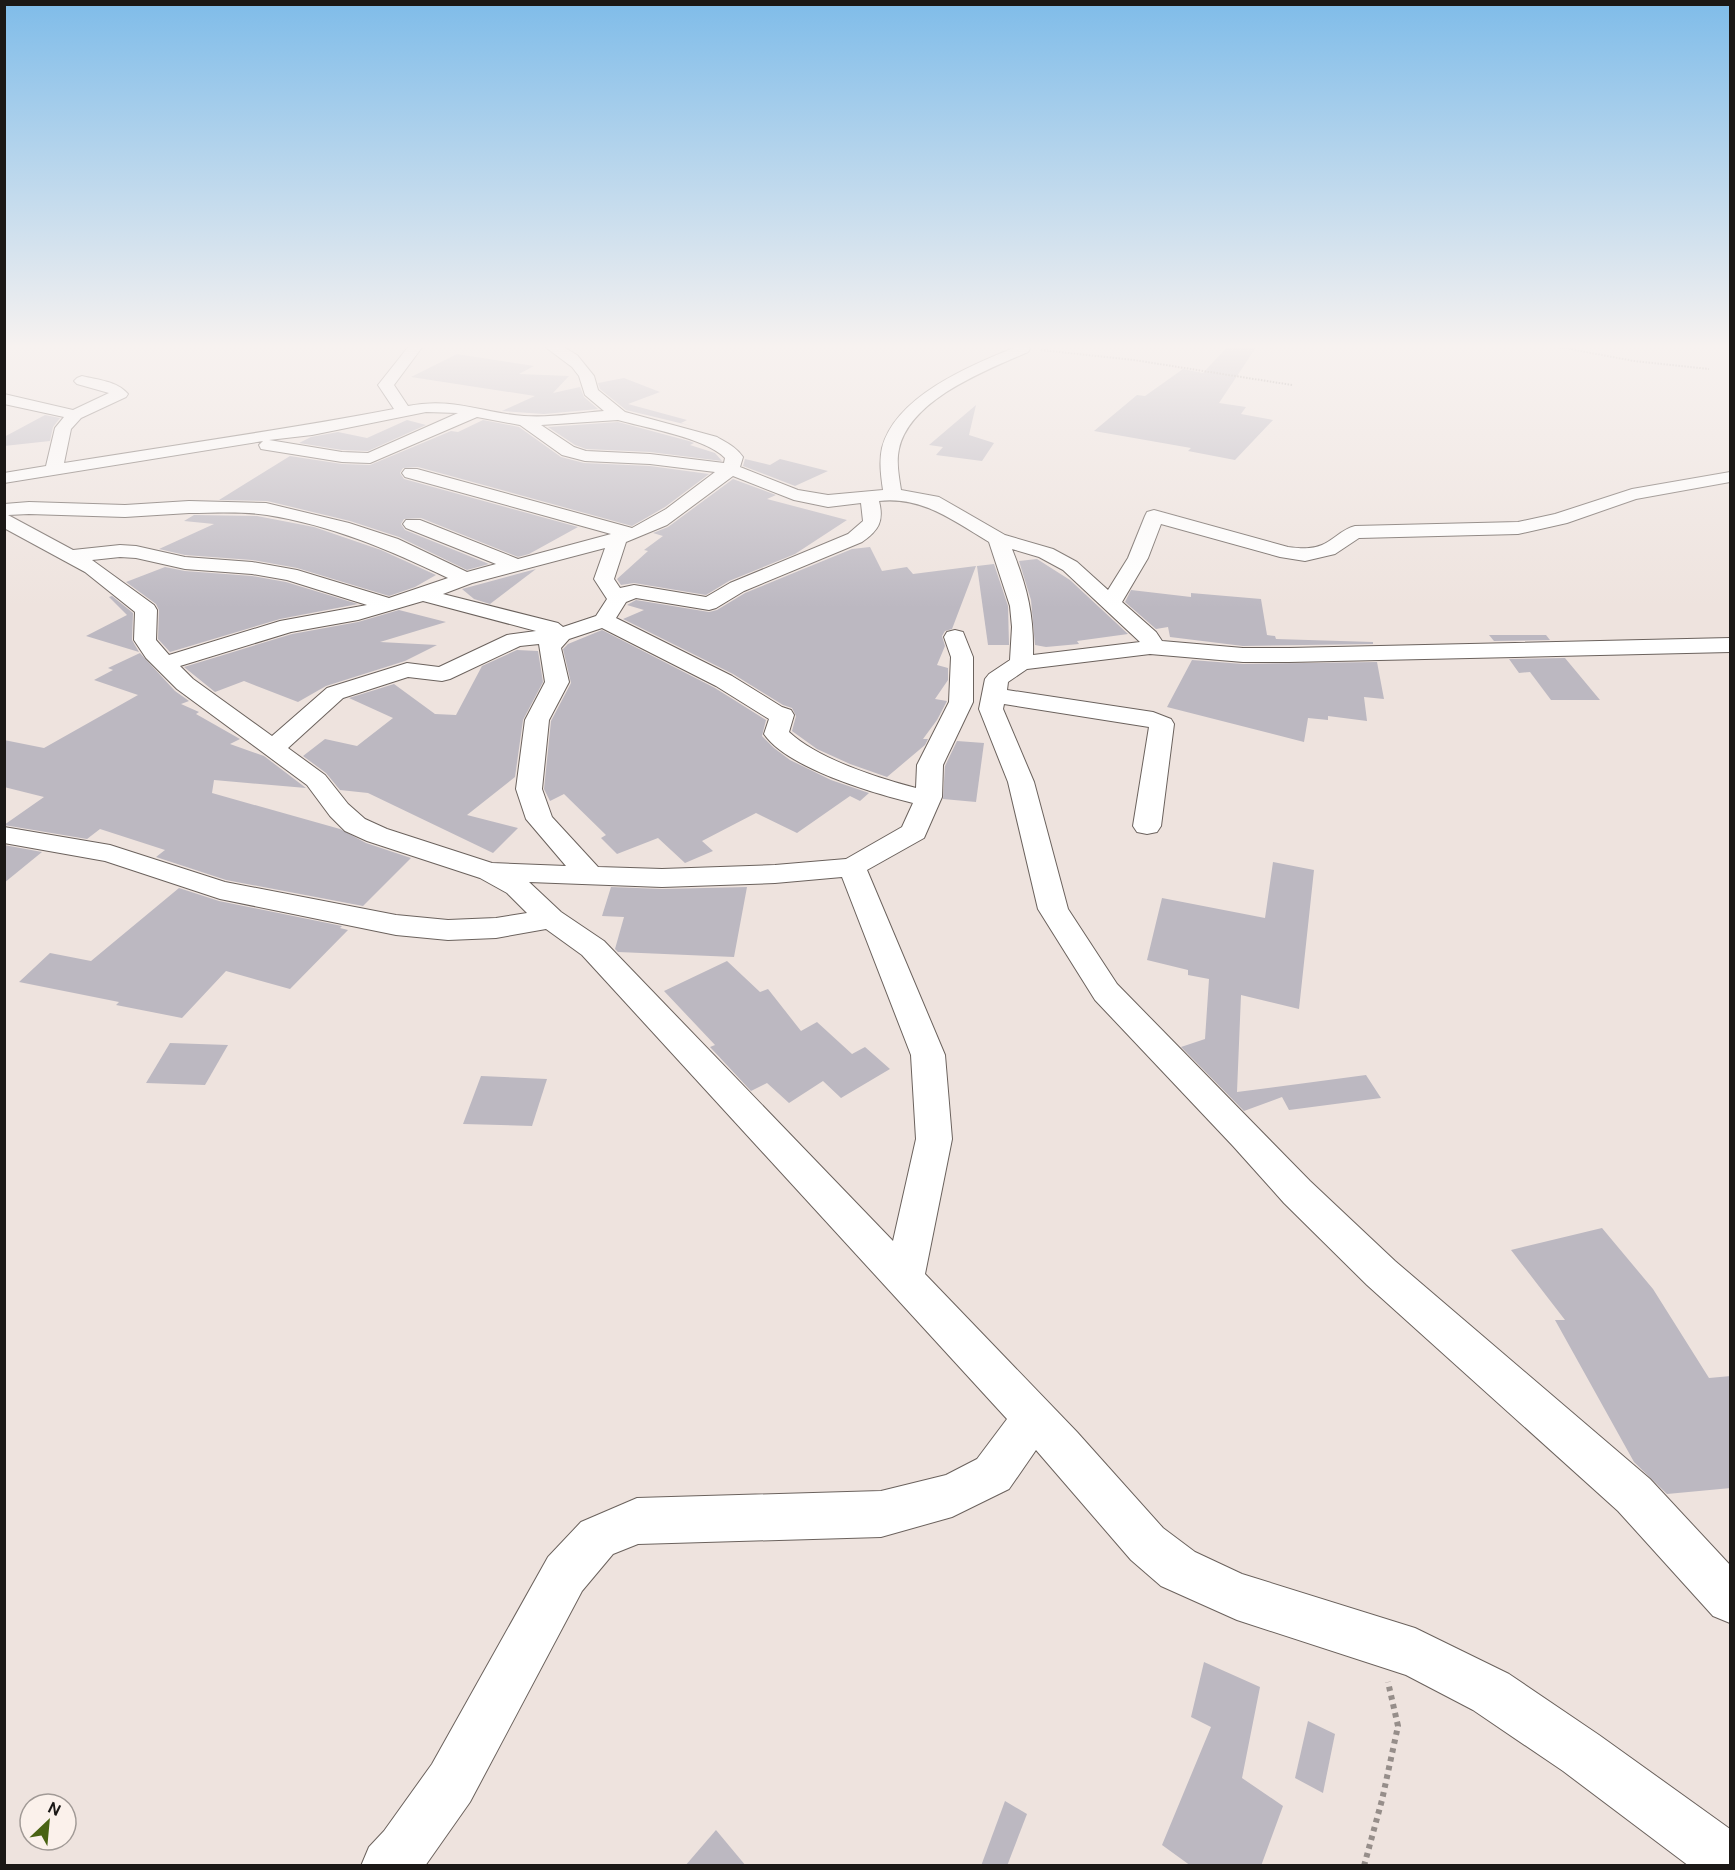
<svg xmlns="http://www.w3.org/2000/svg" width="1735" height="1870" font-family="'DM Sans',sans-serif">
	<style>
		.building { fill: #bcb8c1 }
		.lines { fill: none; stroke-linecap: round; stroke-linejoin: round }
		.minor-casing { stroke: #6b625d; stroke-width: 2 }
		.path-far1 { stroke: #968e8a; stroke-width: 2; stroke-dasharray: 1.5 1.5; stroke-linecap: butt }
		.path { stroke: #968e8a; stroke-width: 6; stroke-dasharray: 4.5 4.5; stroke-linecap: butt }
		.minor { fill: #fff; fill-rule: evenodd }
	</style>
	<rect width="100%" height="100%" fill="#eee3de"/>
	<!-- building -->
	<g class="building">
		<polygon points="1228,346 1255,349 1219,403 1246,407 1241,414 1273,420 1235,460 1188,451 1191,448 1094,431 1137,395 1145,396 1183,369 1203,373"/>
		<polygon points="457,354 534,366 519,374 569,376 553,393 580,387 584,397 598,409 544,414 502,411 535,396 411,377"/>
		<polygon points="624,378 660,392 628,404 687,420 681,423 692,426 626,410 600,389 598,383"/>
		<polygon points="976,405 969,435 994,443 982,461 936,455 943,447 929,445"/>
		<polygon points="45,415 60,418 53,427 50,441 4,446 4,437"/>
		<polygon points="407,420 426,425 368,451 342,450 299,443 311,437 338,432 367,438"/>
		<polygon points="483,420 519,427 561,457 584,463 650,466 709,474 665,507 632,526 418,467 403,468 400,473 404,479 578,527 529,554 518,557 421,518 404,519 401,524 405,530 489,564 467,570 399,537 350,521 267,501 219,500 290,456 342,464 370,465 451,431 458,432"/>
		<polygon points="618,422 689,441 694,443 690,445 715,453 722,461 650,452 586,449 575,445 548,427"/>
		<polygon points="745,459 770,465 780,459 828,471 795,486 743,466"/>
		<polygon points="733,479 776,495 767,499 847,520 795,554 729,581 706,595 634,583 621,585 617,579 648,551 644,550 663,536 653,533 668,527"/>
		<polygon points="194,515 257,516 314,527 381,550 436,575 415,587 389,596 297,568 252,560 185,555 159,549 214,524 184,521"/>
		<polygon points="870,547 882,571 907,567 913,574 976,566 952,629 945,631 942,636 945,646 937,665 948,668 948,680 935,699 947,701 937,720 923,739 928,739 925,745 887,777 850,764 817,749 792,731 796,716 792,708 783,705 733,674 623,619 644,610 627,605 636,600 709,612 717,610 745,593 852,549"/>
		<polygon points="1037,559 1070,580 1128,634 1077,641 1079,644 1046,647 1035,645 1031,600 1019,561"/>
		<polygon points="994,564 1008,606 1009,645 988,645 977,566"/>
		<polygon points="165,567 185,571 252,576 286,582 358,604 280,619 170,652 158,639 159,610 156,604 126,582"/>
		<polygon points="536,569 490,604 474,599 462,589"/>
		<polygon points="1131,590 1191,597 1191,593 1261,599 1267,635 1275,636 1276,639 1373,642 1373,644 1243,646 1170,637 1168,627 1156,629 1125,602"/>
		<polygon points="112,596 133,613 132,640 139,652 86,636 127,615 109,597"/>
		<polygon points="399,610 446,622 380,642 437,645 405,661 326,686 298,702 244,681 215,692 184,667 292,634 358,622"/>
		<polygon points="602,630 715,688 766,720 762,736 774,748 790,760 831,780 869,793 860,801 850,796 797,833 756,813 702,841 713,851 685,863 658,838 617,854 601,838 606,835 564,794 550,801 544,789 551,721 571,683 563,649 568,644"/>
		<polygon points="1489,635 1546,635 1550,640 1494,641"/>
		<polygon points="517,650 538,651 543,682 523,720 515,777 467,815 518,828 493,853 368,793 340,790 326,773 303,756 325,739 357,746 393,718 349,698 394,684 435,714 456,715 482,666"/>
		<polygon points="140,653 175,691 189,701 181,704 199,712 196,714 240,739 230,744 264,756 306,788 214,780 212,793 340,829 366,843 411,858 363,906 226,880 156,857 165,850 100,829 87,839 4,825 44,797 4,787 4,740 44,748 138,695 94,680 113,670 108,668"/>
		<polygon points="1565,658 1600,700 1551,700 1530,672 1519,673 1509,659"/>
		<polygon points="1192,660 1243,664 1377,662 1384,699 1364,697 1367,721 1328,716 1328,720 1308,718 1304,742 1167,707"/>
		<polygon points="957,741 984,743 976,802 943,799 945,766"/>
		<polygon points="4,845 42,852 4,883"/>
		<polygon points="1273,862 1314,870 1299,1009 1241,995 1237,1092 1366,1075 1381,1098 1289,1110 1282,1097 1244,1111 1181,1047 1205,1039 1209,979 1188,975 1188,970 1147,960 1162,898 1265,918"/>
		<polygon points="611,887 662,889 747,887 734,957 618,952 615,949 624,917 602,916"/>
		<polygon points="179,888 219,901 342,926 340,928 348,930 290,989 226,971 182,1018 116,1005 119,1002 19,982 50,953 91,961"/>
		<polygon points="727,961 760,992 768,989 801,1031 817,1022 852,1054 865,1047 890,1069 841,1098 823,1081 789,1103 767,1083 751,1091 710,1047 715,1045 664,991"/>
		<polygon points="170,1043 228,1045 205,1085 146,1083"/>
		<polygon points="481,1076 547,1079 532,1126 463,1124"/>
		<polygon points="1602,1228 1653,1289 1709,1378 1731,1376 1731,1488 1667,1494 1634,1462 1555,1320 1565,1320 1511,1250"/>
		<polygon points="1204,1662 1260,1687 1242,1778 1283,1806 1261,1866 1191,1866 1162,1845 1211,1727 1191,1717"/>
		<polygon points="1308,1721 1335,1734 1323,1793 1295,1778"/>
		<polygon points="1005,1801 1027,1814 1007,1866 981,1866"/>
		<polygon points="716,1830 746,1866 685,1866"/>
	</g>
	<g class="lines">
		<!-- minor casing -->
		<g class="minor-casing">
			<path id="minor" d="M409,346H423L394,385L408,406C453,397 482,413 524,416C550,418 578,413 604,411L585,395L579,376L572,367L544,346H562L577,355L594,376L598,390L625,412L717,437C727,443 736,447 743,457L740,467L798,490L828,495L883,490C881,476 879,462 882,448C896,395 972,365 1018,346H1028L1030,349L1028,352C987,370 910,399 899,449C896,462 899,477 901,490L939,497L1005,535L1053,549L1077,562L1108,590L1128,558L1145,516L1147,512L1154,510L1288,547C1299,548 1311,550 1322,545C1334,540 1342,529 1355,526L1518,522L1555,514L1632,489L1730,472V482L1636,499L1567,523L1518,534L1359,538L1335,554L1305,561L1280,557L1161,524L1148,558L1122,602L1156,632L1162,641L1243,648H1289L1730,638V652L1289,662H1243L1150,654L1027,669L1008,682L1007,690L1153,712L1171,719L1174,724L1161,826L1157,832L1147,834L1137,832L1133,826L1149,727L1004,704L1003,709L1034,782L1068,909L1117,984L1310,1181L1395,1261L1650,1479L1730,1565V1623L1713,1616L1618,1511L1367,1285L1284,1203L1233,1146L1095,1000L1038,909L1008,782L979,709L985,679L989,674L1010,660L1012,627L1010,606L989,542C954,521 922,496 879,501C884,521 879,530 862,542L744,591L716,608L709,610L636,598L626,602L616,618L732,676L782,707L791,710L794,715L789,732C818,759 878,778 916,788L917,765L949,702L951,657L944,637L947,632L955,630L963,632L973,657V702L943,765L942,797L924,838L867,870L945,1055L952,1139L925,1274L1077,1432L1163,1528L1195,1552L1242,1574L1415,1628L1509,1674L1599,1735L1730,1829V1866H1689L1563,1771L1473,1710L1406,1675L1237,1620L1161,1586L1131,1560L1036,1450L1009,1489L952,1517L881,1537L638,1544L613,1554L582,1591L470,1802L425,1866H361L369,1847L384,1831L432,1764L548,1557L581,1522L637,1498L881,1491L946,1475L977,1459L1007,1419L582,955L546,929L496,938L448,940L396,935L220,899L105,861L4,843V827L110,845L225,882L396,915L448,920L496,918L527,913L507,893L480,878L367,841L345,831L330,816L307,785L177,689L146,658L134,640L135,612L85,572L4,528V504L29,502L125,505L189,501L266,503L349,523L398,539L467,572L496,564L406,528L403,524L406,520H420L518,559L611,534L405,477L402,473L405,469H417L632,528L666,509L715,472L650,464L585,461L562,455L520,425L477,417L370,463L342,462L267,450L261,449L259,445L263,441L4,483V473L46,466L55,428L64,417L4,404V394L73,410L109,393L77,384L74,381L77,378L82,376C98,380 117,381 128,394L126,397L81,418L71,429L64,463C174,445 285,430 394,409L378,385ZM426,412L458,413L368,453L342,452L269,440L312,435ZM618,420C646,428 706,438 725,458L724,463L650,454L586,451L574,447L541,425ZM733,476L794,500L828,507L861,503L863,521L848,534L730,583L706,597L634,585L620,588L614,579L626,542L667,525ZM189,513C214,513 242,511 267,515C331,525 390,550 448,578L389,598L297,570L252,562L185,557L136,546L120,545L73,550L8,515L29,514L125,517ZM605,548L594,579L607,599L596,616L563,627L558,623L443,594L472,583ZM1012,549L1039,557L1063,570L1140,642L1033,655C1034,614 1027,587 1012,549ZM120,557L136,558L185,569L252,574L287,580L367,605L280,621L169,655L156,640L157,610L154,605L92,560ZM423,601L536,631L507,635L439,667L407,663L327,688L272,736L193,679L180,666L291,632L358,620ZM602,628L716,686L769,719L764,734C787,768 873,793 913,803L902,827L846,859L775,865L662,869L598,867L552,817L542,789L549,720L569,682L561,648L569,639ZM539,644L545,682L525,720L516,789L526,819L566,866L492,863L387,829L365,819L348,804L325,775L288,748L343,698L408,677L442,681L450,679L520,646ZM842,877L911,1055L916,1139L893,1241L604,941L561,912L529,882L662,887L775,883Z"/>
		</g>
		<!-- path-far1 -->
		<g class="path-far1">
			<polyline points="1554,346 1634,361 1709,369"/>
			<polyline points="1041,350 1134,360 1292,385"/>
		</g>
		<!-- path -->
		<polyline class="path" points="1364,1866 1382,1800 1398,1726 1388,1682"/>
		<!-- minor -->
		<use href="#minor" class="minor"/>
	</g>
	<!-- sky -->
	<linearGradient id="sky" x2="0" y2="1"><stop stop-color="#7fbce9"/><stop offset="0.57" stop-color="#f7f2f0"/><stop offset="1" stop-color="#f7f2f0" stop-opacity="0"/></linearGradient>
	<rect width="1735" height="608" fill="url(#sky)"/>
	<!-- border -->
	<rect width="1735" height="1870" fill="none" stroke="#1b1816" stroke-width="12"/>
	<!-- north arrow -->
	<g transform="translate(48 1822) rotate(26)"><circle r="28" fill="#fbf1eb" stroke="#a19a96" stroke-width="1.5"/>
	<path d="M0-4.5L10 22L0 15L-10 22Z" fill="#496313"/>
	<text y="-9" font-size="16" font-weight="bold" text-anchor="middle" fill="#1b1816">N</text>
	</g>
</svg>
